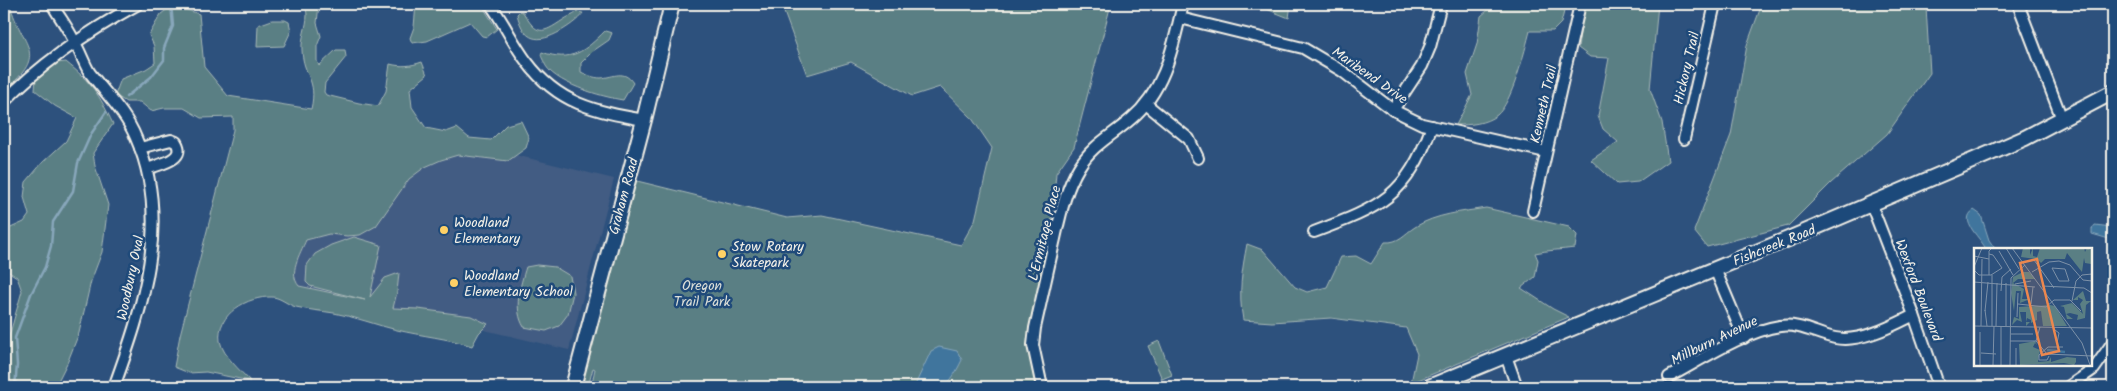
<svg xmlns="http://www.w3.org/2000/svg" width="2117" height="391" font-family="Kalam,sans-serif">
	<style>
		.built { fill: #425c83 }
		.green { fill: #5a7f84; stroke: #a7b8b6 }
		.water { fill: #40759d; stroke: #88a7bb }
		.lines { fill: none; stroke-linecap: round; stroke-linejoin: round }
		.stream { stroke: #88a7bb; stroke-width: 2.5 }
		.street-casing { stroke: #f4f1e8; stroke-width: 14 }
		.secondary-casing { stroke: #f4f1e8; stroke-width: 18 }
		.street { stroke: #1f4a7a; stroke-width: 10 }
		.secondary { stroke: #1f4a7a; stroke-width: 14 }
		.poi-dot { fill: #ffd166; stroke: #1f4a7a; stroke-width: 2 }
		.labels { text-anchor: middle; stroke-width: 5; stroke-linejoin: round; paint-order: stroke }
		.street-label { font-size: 14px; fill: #f4f1e8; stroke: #1f4a7a }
		.poi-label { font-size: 14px; fill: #f4f1e8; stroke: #1f4a7a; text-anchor: start }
		.park-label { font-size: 14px; fill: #dde0d9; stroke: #1f4a7a }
		.inset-river { fill: none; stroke: #40759d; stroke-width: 2.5 }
		.inset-road { fill: none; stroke: #7d91a8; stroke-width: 1 }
		.view { fill: #ec874e; fill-opacity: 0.15; stroke: #ec874e; stroke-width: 2.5 }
		.inset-edge { fill: none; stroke: #f4f1e8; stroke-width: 2.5 }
	</style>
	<rect width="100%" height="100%" fill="#2d517d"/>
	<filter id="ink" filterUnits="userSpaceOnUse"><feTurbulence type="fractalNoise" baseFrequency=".02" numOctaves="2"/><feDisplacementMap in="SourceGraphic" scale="10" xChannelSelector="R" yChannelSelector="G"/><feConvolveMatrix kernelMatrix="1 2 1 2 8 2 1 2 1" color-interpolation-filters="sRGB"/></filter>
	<g filter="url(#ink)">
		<!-- built -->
		<polygon class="built" points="318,107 614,179 569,350 275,280"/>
		<!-- green -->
		<g class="green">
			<path d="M4,4H10C21,48 51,51 4,91Z"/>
			<path d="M305,4H319L317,23L321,36L317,46V61L319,66L336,50H345L346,57L325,83L324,92L326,95L359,103L378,106L386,91L390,64C401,67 411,66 422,62L427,75L410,89L412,107L426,128L446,132L457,128L469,138L491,140L506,125L521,121L529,138L526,148L508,161L458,155L441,160L425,167L409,179L376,226L360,235L347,236L329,234L306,240C300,254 288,273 299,286L365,300L310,286L306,282L307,265L315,254L331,245L354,237L381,245L370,297L385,278L399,273L397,292L393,308L418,309L471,316L488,324L479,333L472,346C447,338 422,336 397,330C376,325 356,317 334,313C322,311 308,310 296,307C288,305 280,297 272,297C248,296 216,314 220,341C223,356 241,371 250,381L206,372L189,373L174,367L180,335L233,130V117L201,118L184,108H164L151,111L140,102H126L115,95L121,79L146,69L155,63L154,46L149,35L161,14L173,5L199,14L204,67L228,96L311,109C318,79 303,76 302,50C301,37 307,27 307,15C307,11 305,8 305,4Z"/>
			<polygon points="416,4 481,4 497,29 487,37 482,36 470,22 427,41 412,43 410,38 414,27"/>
			<polygon points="781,4 1111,4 1074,147 1056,173 1047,273 1035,328 1042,387 591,387 595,369 593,368 588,387 580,387 633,180 787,218 822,215 961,245 975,220 992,148 971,117 940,87 912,96 851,62 807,75"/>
			<polygon points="1264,4 1291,4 1289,18 1264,8"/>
			<path d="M1495,4H1566L1561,23L1553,31H1530C1525,50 1512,103 1497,115C1485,124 1470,125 1456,125L1472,95L1467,74L1477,44L1481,16Z"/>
			<polygon points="1590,4 1658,4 1650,89 1662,122 1668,161 1638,182 1617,184 1591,160 1618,142 1603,129 1598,116 1609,58 1590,57 1578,48 1583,10"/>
			<polygon points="1762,4 1921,4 1926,7 1930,73 1887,134 1831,183 1788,226 1707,247 1694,231 1731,135 1747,45"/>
			<path d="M520,11L523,12C537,36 542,34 563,20C568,16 573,16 577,12L583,13C577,21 569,26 561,31C538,44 524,42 517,14Z"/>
			<polygon points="272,20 285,20 289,22 291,31 284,46 257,47 258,25"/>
			<path d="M605,31L612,33L609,40L593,51L581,63V72C587,75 594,78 601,78C614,77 624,69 633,83L623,100C603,97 551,83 544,62C542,57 540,56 542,52C571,63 585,51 605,31Z"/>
			<path d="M66,62C92,83 99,94 113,124L93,153L95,166L108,205L102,252L91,281L79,333L68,361L55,387H4L7,344L22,291L17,277L4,269V231L24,222L29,215L24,197L26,182L43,162L66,141L77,118L55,106L35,90L36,78L57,63Z"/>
			<path d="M1486,208L1569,227L1577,235L1575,248C1561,250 1548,250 1535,253L1538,260L1535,277L1521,288L1553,309L1569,317L1411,383L1417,354L1406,328L1331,318L1272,322L1243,320C1238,293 1242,270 1247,244L1263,250L1295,287L1307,292L1327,287L1341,257L1356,256L1371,264L1385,242C1399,243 1404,234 1415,227C1436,214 1462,212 1486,208Z"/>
			<path d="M537,265L555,267L570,276L573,293L568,314L559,326L546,331L524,327C513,309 520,286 526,267Z"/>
			<polygon points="1159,341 1172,375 1162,379 1148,346"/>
		</g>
		<!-- water -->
		<g class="water">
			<path d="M1974,210L1981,215L1989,240L1996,250H1986C1983,239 1957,221 1974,210Z"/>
			<polygon points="2095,225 2112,227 2109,239 2092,234 2092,229"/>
			<path d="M939,347L957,351L962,360C948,388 947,387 917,387L916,383L931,351Z"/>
		</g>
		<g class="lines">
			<!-- stream -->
			<g class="stream">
				<polyline points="126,97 151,77 164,60 164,48 173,26 171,4"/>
				<polyline points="15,387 17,365 15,338 31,294 45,267 51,246 53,222 73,191 78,163 91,134 106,112"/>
			</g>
			<!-- street casing -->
			<g class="street-casing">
				<g id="street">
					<path d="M52,4C59,17 69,29 75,43C81,53 84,64 90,73C106,94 126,113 136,138C172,220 143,307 114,387"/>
					<path d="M490,4C504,22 513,44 527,62C558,104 595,111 644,120"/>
					<polyline points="2018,4 2062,119"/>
					<polyline points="1180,18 1303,48 1342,71 1393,110 1422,124 1546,152"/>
					<path d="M4,102C42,62 89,31 138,4"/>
					<polyline points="1146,104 1189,139 1198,158"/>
					<polyline points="1393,110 1422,66 1430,47 1441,4"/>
					<polyline points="1684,139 1715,4"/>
					<path d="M140,148L171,140L176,142C187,160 159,164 147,169"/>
					<polyline points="1871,204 1914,315 1939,387"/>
					<polyline points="1533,211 1580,4"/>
					<path d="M1314,232C1381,207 1406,197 1432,126"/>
					<polyline points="1715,269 1744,338"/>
					<polyline points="1506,356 1517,387"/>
					<path d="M1669,377C1701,360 1745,331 1780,326C1799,323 1816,334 1835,338C1860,343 1892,326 1914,315"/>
					<path d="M1042,387L1033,345L1035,328C1041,300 1048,271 1054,243C1060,217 1065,190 1079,167C1092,145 1113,135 1131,119C1166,89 1173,46 1183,4"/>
					<polyline points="2068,387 2094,369 2113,342"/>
				</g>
			</g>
			<!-- secondary casing -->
			<g class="secondary-casing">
				<g id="secondary">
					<polyline points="573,387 644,120 672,4"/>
					<polyline points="1429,387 1793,237 1993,152 2025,138 2113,92"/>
				</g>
			</g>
			<!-- street -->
			<use href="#street" class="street"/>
			<!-- secondary -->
			<use href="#secondary" class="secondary"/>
		</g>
	</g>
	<!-- markers -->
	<g class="poi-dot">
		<circle cx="444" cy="230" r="5"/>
		<circle cx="722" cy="254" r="5"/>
		<circle cx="454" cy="283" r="5"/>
	</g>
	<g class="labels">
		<!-- street labels -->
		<g class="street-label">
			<text transform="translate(1686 68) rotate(-77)" y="5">Hickory Trail</text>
			<text transform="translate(1370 75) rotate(35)" y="5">Maribend Drive</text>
			<text transform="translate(1543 104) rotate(-77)" y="5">Kenneth Trail</text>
			<text transform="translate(623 196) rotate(-75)" y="5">Graham Road</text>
			<text transform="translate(1044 233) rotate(-76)" y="5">L'Ermitage Place</text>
			<text transform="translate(1774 245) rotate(-22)" y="5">Fishcreek Road</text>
			<text transform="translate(130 278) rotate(-78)" y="5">Woodbury Oval</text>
			<text transform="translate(1919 290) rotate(69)" y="5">Wexford Boulevard</text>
			<text transform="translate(1714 340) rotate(-26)" y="5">Millburn Avenue</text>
		</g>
		<!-- poi labels -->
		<g class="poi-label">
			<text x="454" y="227">Woodland<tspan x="454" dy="16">Elementary</tspan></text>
			<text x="732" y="251">Stow Rotary<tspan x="732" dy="16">Skatepark</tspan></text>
			<text x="464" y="280">Woodland<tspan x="464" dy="16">Elementary School</tspan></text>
		</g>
		<!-- park labels -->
		<g class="park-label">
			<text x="702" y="290">Oregon<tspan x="702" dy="16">Trail Park</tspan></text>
		</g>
	</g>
	<!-- overview -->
	<g transform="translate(1974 248)">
		<rect width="118" height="118" fill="#2d517d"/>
		<path d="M49,0H56V7L59,0V8L63,9L66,0H110L111,4L113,0L117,2V16L111,15L110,10L108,24L93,5L91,11H71L67,15L63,11L47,9ZM49,24H55L61,31H44L39,35L50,41L48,51H56L46,55L47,43H42L40,63L37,45L39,29ZM109,43L112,53H117L112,57L111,70L103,72L104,67L96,65L92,66L99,71H93L90,59L86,58L98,55L109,66L106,56L109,52L104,49V52H99ZM76,57L81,58L93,78H69L67,63L63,64V72L57,75V72L53,70L52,74H56L52,78V64H46L48,74L43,72L38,77L40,69L45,71V59ZM61,93L63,97L61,95L59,99L66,102L64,114L75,113L77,109V114L93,109L102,110V114L100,117L90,115L46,117L45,96Z" fill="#5a7f84"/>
		<path class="inset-river" d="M73,102L91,104"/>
		<path class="inset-road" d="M32,0L45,21M38,0L108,95L116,117M25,3L39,27M0,8L15,11M60,12L80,40M0,19L8,0M78,20L91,21L95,33H85ZM0,22L5,27H17L28,20L19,7L15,6M58,24L75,14L85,13L96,17L109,32L118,33M15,27V3L18,0M0,34L61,39M41,36L57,33M68,38L110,40L118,45M0,40V69M27,43L28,29L37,21M98,53L102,33L108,27L118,26M44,56L72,59L80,52H96L107,63M57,56L59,39M11,62L13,78M11,63L14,34M43,69L44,45M0,78L118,80M7,78L8,11M18,78V27M22,78L23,35M27,78V117M32,78V35M66,79L62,93L73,106L118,108M81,82L85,85L83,95M37,86H59M36,93H62M7,105L22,106M75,108L73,112H65V107L74,99H89M6,117V84M19,117L20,78M36,117L37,30L51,17M42,117V100"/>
		<path class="view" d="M63,11L85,103L68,107L46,15Z"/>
		<rect width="118" height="118" class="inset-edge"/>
	</g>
	<!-- margin -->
	<rect width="2117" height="391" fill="none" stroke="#1f4a7a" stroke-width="20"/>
	<rect x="10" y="10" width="2097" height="371" fill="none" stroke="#f4f1e8" stroke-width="2" filter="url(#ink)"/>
</svg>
